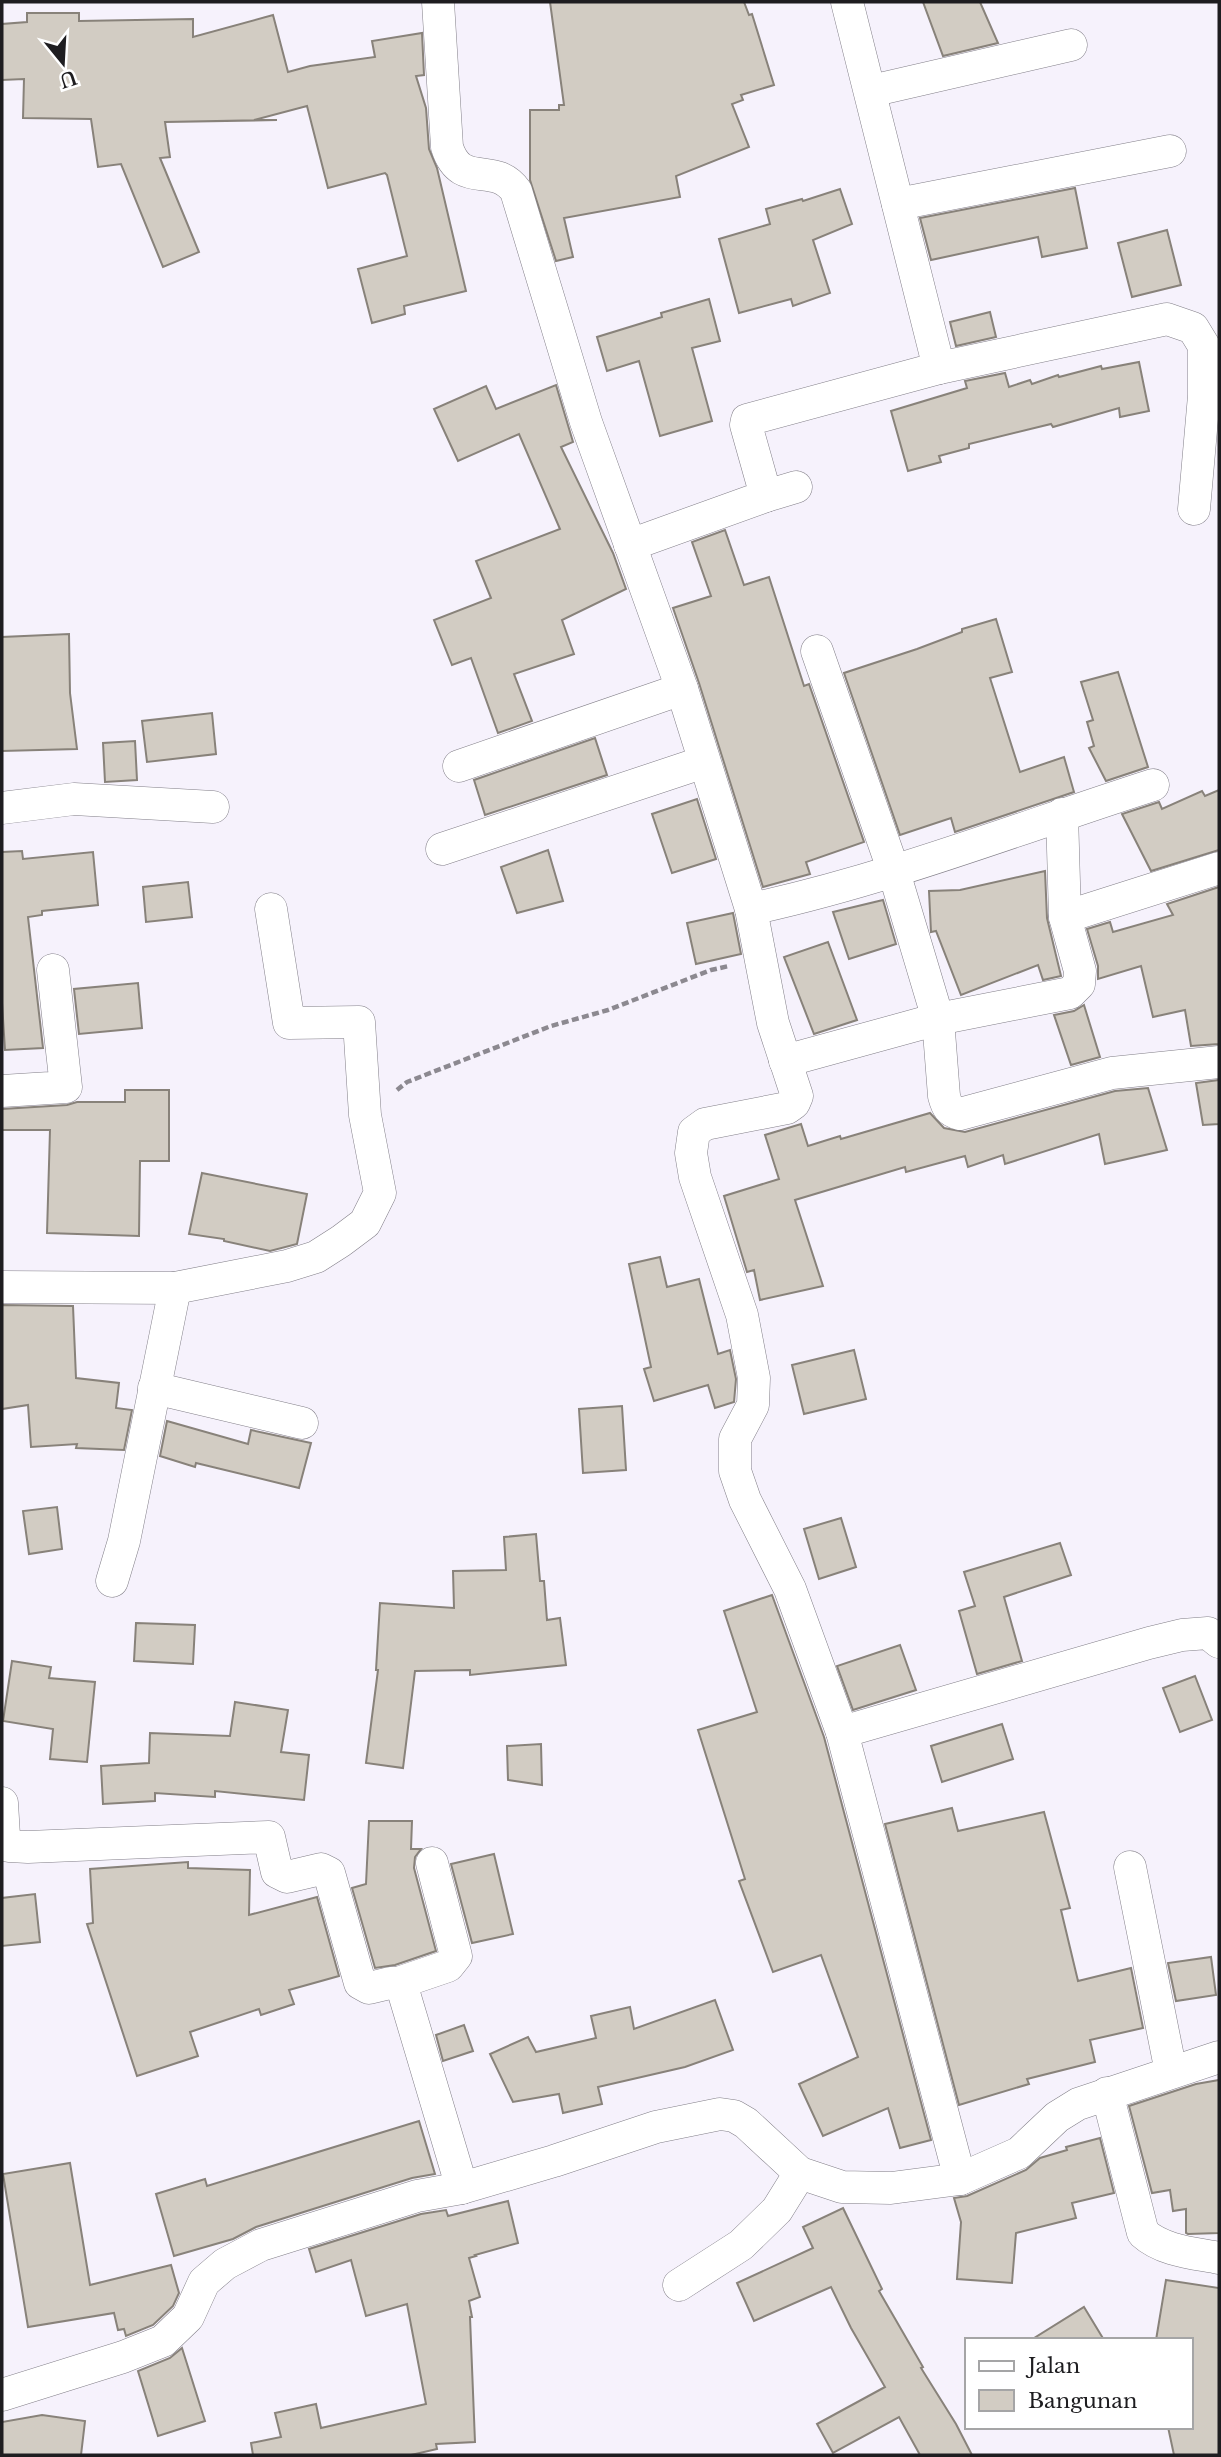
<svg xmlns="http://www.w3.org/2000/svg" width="1221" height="2457" font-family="'Libre Baskerville',serif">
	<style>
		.building { fill: #d2ccc3; stroke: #88827a; stroke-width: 2 }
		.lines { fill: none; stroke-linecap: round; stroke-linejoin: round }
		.minor-casing { stroke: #827f88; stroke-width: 33 }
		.path { stroke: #8c8990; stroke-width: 4.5; stroke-dasharray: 7 3.5; stroke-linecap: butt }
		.minor { stroke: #fff; stroke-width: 32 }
	</style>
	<rect width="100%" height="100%" fill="#f6f2fc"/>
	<!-- building -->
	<g class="building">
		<polygon points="550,2 744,2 749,15 752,14 774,85 741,95 743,100 732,104 749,147 676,176 680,197 564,218 573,257 556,261 530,180 530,110 559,110 559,105 564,105"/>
		<polygon points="923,2 980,2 998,43 943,56"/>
		<polygon points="27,13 79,13 79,21 193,19 193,37 273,15 288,72 310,66 375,57 372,41 422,33 424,75 416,76 426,108 429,149 437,168 466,291 404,306 405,314 372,323 358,269 407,256 387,175 385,173 328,188 307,106 254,120 277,120 165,122 170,157 160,158 199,252 163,267 121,164 98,167 91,119 23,118 24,79 2,80 2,24 27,22"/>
		<polygon points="1075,188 1087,248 1042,257 1038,237 931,260 920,218"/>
		<polygon points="840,189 852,224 813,240 830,293 793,306 791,299 739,313 719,239 770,224 766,209 802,199 803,201"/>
		<polygon points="1167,230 1181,285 1132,297 1118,243"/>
		<polygon points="709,299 720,341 692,348 712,421 660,436 639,361 607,371 597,337 662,317 661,313"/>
		<polygon points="990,312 996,337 956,346 950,322"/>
		<polygon points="1139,362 1149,411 1120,417 1119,408 1053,427 1051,424 969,444 969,448 939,456 941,462 908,471 891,411 967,388 965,381 1005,373 1009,387 1030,380 1032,384 1058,375 1059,377 1101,366 1102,369"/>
		<polygon points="556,385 573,442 561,447 613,553 626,589 562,620 574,654 514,674 532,721 498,733 471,658 452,665 434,620 491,598 476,561 560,529 519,434 458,461 434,409 486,386 496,409"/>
		<polygon points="725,530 744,585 769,577 804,686 809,684 864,842 806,862 810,874 763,887 699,683 673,608 711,596 692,542"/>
		<polygon points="996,619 1012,672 990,678 1020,772 1064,757 1074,792 955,832 951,818 900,835 844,673 917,649 962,632 962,629"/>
		<polygon points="69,634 70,693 77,749 2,751 2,637"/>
		<polygon points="1118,672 1148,767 1106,781 1089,748 1094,746 1087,722 1093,720 1081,682"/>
		<polygon points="212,713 216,754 147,762 142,721"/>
		<polygon points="595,738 607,775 485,815 474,780"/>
		<polygon points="135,741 137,780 105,782 103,743"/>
		<polygon points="1219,790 1219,850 1151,871 1122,814 1159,802 1162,809 1202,791 1205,796"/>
		<polygon points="697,799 716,859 672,873 652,814"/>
		<polygon points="548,850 563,901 517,913 501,867"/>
		<polygon points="22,851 23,859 93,852 98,905 42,911 42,915 28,917 43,1048 5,1050 2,1003 2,852"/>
		<polygon points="1045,871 1047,918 1061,976 1043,980 1038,965 961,995 936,931 931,932 929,891 960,890"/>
		<polygon points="188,882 192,917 146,922 143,887"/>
		<polygon points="1219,887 1219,1044 1191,1046 1185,1010 1153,1017 1141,966 1098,979 1098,966 1087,929 1110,922 1113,932 1173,915 1167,904"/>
		<polygon points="883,900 896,944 849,959 833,912"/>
		<polygon points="733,913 741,954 696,964 687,923"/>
		<polygon points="828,942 857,1020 814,1034 784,957"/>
		<polygon points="138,983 142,1028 79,1034 74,989"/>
		<polygon points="1084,1005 1100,1057 1071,1065 1054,1015 1074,1011"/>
		<polygon points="1219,1080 1219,1124 1203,1125 1196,1083"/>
		<polygon points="1148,1088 1167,1150 1105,1164 1099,1134 1005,1164 1003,1155 968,1167 965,1156 906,1172 905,1167 795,1200 823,1286 760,1300 754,1270 747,1272 724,1196 779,1179 765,1135 801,1124 808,1146 840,1136 841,1139 930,1113 944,1128 965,1132 1115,1091"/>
		<polygon points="125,1090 169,1090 169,1161 140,1161 139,1236 47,1233 50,1130 2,1130 2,1109 67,1105 77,1102 125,1102"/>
		<polygon points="202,1173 307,1194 297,1244 270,1251 224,1241 224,1239 189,1234"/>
		<polygon points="660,1257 667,1287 699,1279 718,1354 730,1350 736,1379 734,1402 715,1408 708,1385 654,1401 644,1369 651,1367 629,1264"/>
		<polygon points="2,1305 73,1306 76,1378 119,1383 116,1408 132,1410 124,1450 76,1448 77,1444 31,1447 28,1405 2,1409"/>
		<polygon points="854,1350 866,1399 804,1414 792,1365"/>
		<polygon points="622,1406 626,1470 583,1473 579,1409"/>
		<polygon points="167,1421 248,1444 251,1430 311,1443 299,1488 196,1463 195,1467 160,1456"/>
		<polygon points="57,1507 62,1549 29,1554 23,1511"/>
		<polygon points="841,1518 856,1567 819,1579 804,1529"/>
		<polygon points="536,1534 540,1581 544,1581 547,1620 560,1618 566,1665 470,1675 470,1670 415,1671 403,1768 366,1763 378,1670 376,1670 380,1603 454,1608 453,1571 506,1570 504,1537"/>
		<polygon points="1060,1543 1071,1575 1004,1597 1022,1661 977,1674 959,1611 975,1606 964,1572"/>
		<polygon points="772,1595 824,1737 931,2140 900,2148 888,2108 823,2136 799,2084 858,2057 821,1955 773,1972 739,1881 745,1879 698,1730 757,1712 724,1611"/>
		<polygon points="136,1623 195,1625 193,1664 134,1661"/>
		<polygon points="900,1645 916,1690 853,1710 837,1666"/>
		<polygon points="12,1661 51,1667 49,1678 95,1682 87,1762 50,1759 53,1729 3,1721"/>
		<polygon points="1195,1676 1212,1720 1180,1732 1163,1688"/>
		<polygon points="235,1702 288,1710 281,1752 309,1755 304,1800 215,1791 215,1797 155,1793 155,1801 103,1804 101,1766 149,1763 150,1733 230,1736"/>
		<polygon points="1002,1724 1013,1759 942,1782 931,1746"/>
		<polygon points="541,1744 542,1785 508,1780 507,1746"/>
		<polygon points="952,1808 958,1831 1044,1812 1070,1908 1061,1910 1078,1981 1131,1968 1143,2028 1090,2040 1095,2062 1027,2079 1029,2084 959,2105 885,1824"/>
		<polygon points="369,1821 412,1821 411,1849 421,1849 415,1857 414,1868 436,1951 395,1965 375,1968 352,1888 366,1884"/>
		<polygon points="494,1854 513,1934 472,1943 451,1864"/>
		<polygon points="188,1862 188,1868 250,1870 249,1915 317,1897 339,1976 289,1990 294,2004 261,2015 259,2009 190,2032 198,2056 137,2076 87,1924 93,1923 90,1869"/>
		<polygon points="35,1894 40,1942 2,1946 2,1898"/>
		<polygon points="1211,1957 1216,1995 1176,2001 1168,1963"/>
		<polygon points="715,2000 733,2050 685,2067 598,2087 602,2104 563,2113 559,2094 513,2102 490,2054 528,2037 536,2052 596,2038 591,2016 630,2007 634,2029"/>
		<polygon points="464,2025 473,2051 443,2061 436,2035"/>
		<polygon points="1219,2080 1219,2233 1188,2234 1186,2233 1186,2209 1173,2211 1170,2190 1152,2193 1129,2106 1196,2084"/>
		<polygon points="419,2121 435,2174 412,2178 256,2227 233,2239 174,2256 156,2194 205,2179 207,2186"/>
		<polygon points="1100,2138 1114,2193 1072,2203 1076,2218 1016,2233 1012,2283 957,2279 961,2222 954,2198 967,2196 1026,2170 1040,2158 1067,2150 1066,2147"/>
		<polygon points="70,2163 90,2285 171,2265 179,2293 173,2306 153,2325 126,2336 124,2329 118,2330 114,2313 28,2327 3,2174"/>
		<polygon points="508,2201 518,2243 475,2255 476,2256 469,2258 480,2297 469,2301 472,2317 470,2317 475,2442 436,2444 437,2449 411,2455 253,2455 251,2443 281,2437 275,2413 316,2404 321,2428 426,2404 407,2304 366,2316 351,2260 316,2272 309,2249 421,2214 446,2210 448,2216"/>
		<polygon points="843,2208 882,2289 879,2291 923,2367 921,2368 956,2424 972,2455 920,2455 899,2417 833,2453 817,2424 885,2387 851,2328 831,2287 754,2321 737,2283 813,2248 803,2227"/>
		<polygon points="1166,2280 1219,2288 1219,2455 1174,2455 1168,2427 1191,2427 1191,2340 1156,2340"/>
		<polygon points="1084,2307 1104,2340 1031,2340"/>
		<polygon points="182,2348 205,2421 158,2436 138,2371 170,2358"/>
		<polygon points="42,2415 85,2421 81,2455 2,2455 2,2422"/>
	</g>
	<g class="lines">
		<!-- minor casing -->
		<g class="minor-casing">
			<g id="minor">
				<path d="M438,2L447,147C461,191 494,160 516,191L586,422L682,689L751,909C889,879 1019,828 1153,785"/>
				<polyline points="871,91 1071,45"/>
				<polyline points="898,204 1170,151"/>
				<polyline points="939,368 1167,319 1193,328 1204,346 1204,396 1194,509"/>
				<polyline points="766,496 796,487"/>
				<polyline points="630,545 766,496 746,425 747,420 939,368 847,2"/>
				<polyline points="817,651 894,872 938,1019 1070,993 1079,984 1080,971 1065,917 1062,814"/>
				<polyline points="459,766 682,689"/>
				<polyline points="2,808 74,799 213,807"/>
				<polyline points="442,849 704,762"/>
				<polyline points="751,909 773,1023 797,1096 794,1103 787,1108 705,1124 694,1132 691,1153 695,1177 742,1315 754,1378 753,1405 735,1439 735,1471 745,1500 790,1589 842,1732 960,2179"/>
				<polyline points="1065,917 1219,868"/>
				<path d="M785,1061L938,1019L944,1096C947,1107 949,1111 960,1114L1112,1073L1219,1062"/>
				<polyline points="2,1091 66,1087 53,970"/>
				<polyline points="2,1287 175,1288 287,1266 316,1257 341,1241 365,1223 380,1193 365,1115 359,1022 289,1023 271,909"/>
				<polyline points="154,1388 302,1423"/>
				<polyline points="112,1581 124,1541 175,1288"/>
				<polyline points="842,1732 1149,1643 1182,1635 1208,1633 1219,1642"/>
				<polyline points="2,1803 4,1836 9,1846 28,1847 269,1837 277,1872 287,1877 321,1869 329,1873 360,1983 369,1988 390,1983 398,1983 403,1990 462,2188"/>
				<polyline points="1130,1867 1171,2072"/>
				<polyline points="398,1983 448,1966 456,1956 432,1863"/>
				<path d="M1107,2093L1143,2233C1163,2251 1193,2253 1219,2258"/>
				<polyline points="679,2285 741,2245 777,2210 800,2173"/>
				<polyline points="2,2395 123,2357 163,2341 188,2317 204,2282 225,2264 261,2245 417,2196 462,2188 554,2161 656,2127 720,2114 734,2116 746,2123 800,2173 842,2187 891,2188 960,2179 1019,2153 1057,2117 1078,2104 1219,2057"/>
			</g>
		</g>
		<!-- path -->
		<polyline class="path" points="397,1090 407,1082 551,1026 608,1010 711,970 729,966"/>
		<!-- minor -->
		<use href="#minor" class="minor"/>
	</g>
	<!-- border -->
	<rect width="1221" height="2457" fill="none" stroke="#1e1d20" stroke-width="7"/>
	<!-- legend -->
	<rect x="965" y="2338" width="228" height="91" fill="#ffffff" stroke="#a5a5a6" stroke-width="2"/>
	<rect x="979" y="2361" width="35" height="10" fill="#ffffff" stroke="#a5a5a6" stroke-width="2"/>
	<text x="1028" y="2373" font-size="21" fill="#1e1d20">Jalan</text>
	<rect x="979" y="2390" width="35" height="21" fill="#d2ccc3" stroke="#a5a5a6" stroke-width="2"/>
	<text x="1028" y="2408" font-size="21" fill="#1e1d20">Bangunan</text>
	<!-- north arrow -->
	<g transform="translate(63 63) rotate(162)" stroke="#ffffff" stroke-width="5" paint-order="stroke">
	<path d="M0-5L12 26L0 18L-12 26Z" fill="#1e1d20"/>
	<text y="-10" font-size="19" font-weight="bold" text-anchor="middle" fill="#1e1d20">U</text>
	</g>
</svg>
